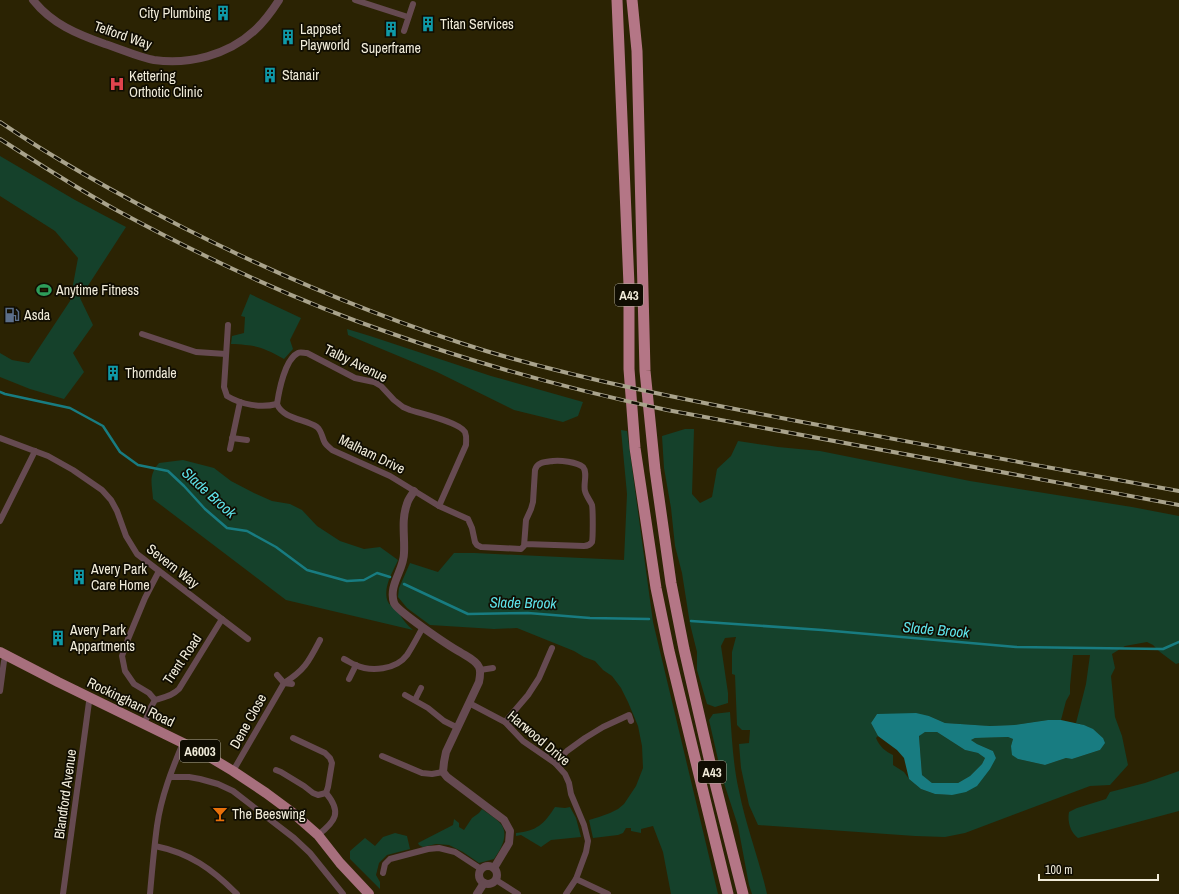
<svg xmlns="http://www.w3.org/2000/svg" width="1179" height="894" font-family="'Archivo Narrow',sans-serif">
	<style>
		.green { fill: #15412b; fill-rule: evenodd }
		.water { fill: #187c81; fill-rule: evenodd }
		.lines { fill: none; stroke-linecap: round; stroke-linejoin: round }
		.stream { stroke: #187c81; stroke-width: 2.5 }
		.minor { stroke: #664a51; stroke-width: 6 }
		.tertiary { stroke: #664a51; stroke-width: 8 }
		.primary { stroke: #a76f7d; stroke-width: 10 }
		.trunk { stroke: #b47686; stroke-width: 11 }
		.rail-casing { stroke: #a9a38c; stroke-width: 4 }
		.rail { stroke: #100d02; stroke-width: 2.5; stroke-dasharray: 8; stroke-linecap: butt }
		.labels { text-anchor: middle; stroke-width: 3.5; stroke-linejoin: round; paint-order: stroke }
		.shield { fill: #100d02; stroke: #aea999; stroke-width: 1 }
		.shield-label { font-size: 13px; font-weight: bold; fill: #f1ecda }
		.poi-label { font-size: 14px; fill: #f1ecda; stroke: #100d02; text-anchor: start }
		.street-label { font-size: 14px; fill: #f1ecda; stroke: #100d02 }
		.water-label { font-size: 15px; font-style: italic; fill: #5ee3ea; stroke: #100d02 }
	</style>
	<rect width="100%" height="100%" fill="#2b2303"/>
	<!-- green -->
	<g class="green">
		<polygon points="0,156 75,200 126,227 80,298 93,325 73,353 84,372 64,399 30,389 0,377 0,353 12,360 29,363 70,301 78,258 55,231 0,196"/>
		<path d="M250,294L301,318L290,340L293,349L284,359C263,347 256,345 231,344L232,336L244,333L245,317L241,316Z"/>
		<polygon points="347,329 370,336 491,376 583,402 578,416 563,422 514,410 437,372 348,335"/>
		<path d="M685,429H694L692,494L700,503L712,497L717,469L731,456L738,441L778,447L820,451L970,481L1132,507L1179,516V663L1176,664L1160,652L1153,645L1147,642L1125,646L1112,654L1115,668L1111,676L1115,717L1122,736L1128,765L1110,785L1090,786L965,833L945,837L915,836L758,825L749,805L741,768L739,744L749,743L750,730H742L737,725L735,675L732,674V652L736,637L725,638L721,646L728,693V703L715,707L707,704L697,670V652L690,624L682,573L675,546L671,508L664,468L662,436ZM1073,655H1090L1086,684L1076,723C1088,725 1095,731 1103,738L1100,750L1072,759L1066,758L1045,765L1018,759L1011,746L1013,739L1008,737L975,738L971,740L977,744L993,751L996,758L952,795L935,794L921,789L909,779L904,772L893,765V755C885,751 880,747 876,738L878,736L871,723L877,714L929,716L945,723L990,726L1014,725L1048,720H1061L1066,701L1070,694V686Z"/>
		<polygon points="621,430 627,431 653,622 718,894 671,894 663,852 653,826 641,829 641,833 631,831 631,828 626,828 623,833 618,835 593,838 589,820 599,817 610,813 618,809 624,804 636,786 643,768 642,746 638,726 628,702 621,688 612,676 603,670 595,661 584,657 574,651 517,628 494,629 430,625 407,608 398,597 399,588 410,563 438,572 454,553 475,553 624,560 627,494"/>
		<path d="M183,460L214,468L231,481L254,493L272,501L290,504L302,510L317,526L340,541L364,549L380,547L398,560C393,572 382,588 388,602C390,606 396,609 399,613C403,620 407,625 413,630L286,600L153,499C152,483 148,476 159,463Z"/>
		<path d="M730,712C732,738 733,765 739,791C746,826 759,859 767,894H752L749,885L738,826L722,777L709,720L713,714Z"/>
		<polygon points="925,732 937,732 965,750 978,753 985,758 982,764 970,776 958,783 932,783 922,775 919,735"/>
		<path d="M1179,771V811L1078,838C1071,833 1067,822 1069,812L1077,808L1106,799L1110,792L1145,783Z"/>
		<path d="M555,807L565,808L570,807L576,818L581,837L551,840L541,847L521,835L516,836V833C537,831 544,824 555,807Z"/>
		<path d="M482,809C488,814 496,818 500,823C510,834 501,849 494,859L479,863L463,852L449,845L436,844L423,847L419,845L418,843L453,825L454,819L459,823V827L464,830L472,818L479,813Z"/>
		<polygon points="395,833 407,836 410,849 387,855 379,863 376,875 380,882 380,889 350,859 350,851 365,838 375,846 383,837"/>
	</g>
	<!-- water -->
	<path class="water" d="M916,713L929,716L945,723L990,726L1014,725L1048,720H1061L1084,725L1093,729L1103,738L1105,743L1100,750L1072,759L1066,758L1045,765L1018,759L1012,755L1011,746L1013,739L1008,737L975,738L971,740L977,744L993,751L996,758L990,769L977,786L966,792L952,795L935,794L921,789L909,779L904,758L897,750L878,736L871,723L877,714ZM925,732H937L965,750L978,753L985,758L982,764L970,776L958,783H932L922,775L919,736Z"/>
	<g class="lines">
		<!-- stream -->
		<g class="stream">
			<polyline points="0,392 5,394 70,408 103,426 120,452 138,465 168,471 184,486 205,509 227,528 247,531 276,547 307,570 347,581 364,580 377,573 390,577"/>
			<polyline points="404,584 468,614 528,613 590,618 649,619"/>
			<polyline points="691,621 822,630 1016,647 1163,649 1179,642"/>
		</g>
		<!-- minor -->
		<g class="minor">
			<polyline points="355,0 408,17"/>
			<polyline points="404,31 413,4"/>
			<path d="M228,325L224,387L227,396C242,405 261,408 277,404"/>
			<polyline points="142,334 196,352 226,354"/>
			<path d="M277,404C283,419 305,419 317,427C322,431 322,438 325,443C327,446 330,448 332,450L390,476L439,506L468,519L472,528L475,542L477,545L481,547L521,549L524,546L526,520L531,509L533,502L535,470C537,462 545,462 553,461C560,460 577,462 583,467C588,473 583,484 585,491C586,496 590,500 592,505C593,510 593,538 592,542C590,545 587,546 584,546L525,544"/>
			<path d="M277,404C279,391 285,359 298,353C300,352 304,353 307,353L355,378L374,382L381,386L394,400L403,407L410,410C422,414 459,422 465,432C467,437 466,440 466,445L439,506"/>
			<polyline points="0,438 48,456 73,470 102,490 111,500 117,511 126,536 137,554 248,639"/>
			<polyline points="232,438 247,440"/>
			<polyline points="230,449 240,402"/>
			<polyline points="0,521 35,451"/>
			<path d="M344,659C348,661 351,663 355,665C371,672 396,670 407,655C413,646 418,636 423,627"/>
			<polyline points="480,670 493,668"/>
			<polyline points="277,675 284,683 292,684"/>
			<polyline points="349,679 356,665"/>
			<polyline points="0,691 4,661 6,656"/>
			<polyline points="405,695 428,708 444,721 458,728"/>
			<polyline points="155,700 149,693 134,684 125,671 122,656 128,639 145,598 159,571"/>
			<polyline points="415,700 421,688"/>
			<polyline points="469,703 505,722 523,741 555,763 565,774 569,783 571,794 584,825 588,841 586,852 576,879 566,894"/>
			<polyline points="505,722 528,695 539,678 552,648"/>
			<path d="M144,724L151,707L155,700C164,697 172,696 179,689L222,619"/>
			<polyline points="293,738 325,753 330,758 332,763 328,787 326,793"/>
			<polyline points="382,756 422,773 432,774 443,772"/>
			<polyline points="555,763 567,751 585,738 603,727 629,715 631,721"/>
			<path d="M276,770L281,772L304,786L313,793L318,795L326,793C342,812 336,821 318,835"/>
			<path d="M233,771L284,683C305,670 309,661 320,640"/>
			<polyline points="170,777 189,777 200,779 218,784 233,791 294,838 310,853 343,894"/>
			<path d="M155,846C190,853 212,869 237,894"/>
			<polyline points="383,873 385,864 390,859 428,849 439,848 455,852 481,869"/>
			<polyline points="576,879 608,894"/>
			<polyline points="496,880 518,894"/>
			<polyline points="63,894 89,702 91,698"/>
			<path d="M150,894C152,871 154,848 157,826C161,797 172,769 183,743"/>
		</g>
		<!-- tertiary -->
		<g class="tertiary">
			<path d="M33,0C52,24 77,34 105,44C121,49 138,57 154,60C189,65 228,55 254,31C264,22 272,11 279,0"/>
			<path d="M414,491C412,495 408,499 407,504C401,520 405,537 404,553C404,570 388,585 394,603C397,611 449,646 460,652C466,656 476,660 479,667C481,671 480,677 479,682L446,752L444,762L443,772L447,777L504,820L510,831L509,843L494,868"/>
			<circle cx="488" cy="875" r="9"/>
			<polyline points="477,894 484,883"/>
		</g>
		<!-- primary -->
		<polyline class="primary" points="0,652 58,682 183,743 208,756 233,771 266,793 293,813 318,835 340,863 369,894"/>
		<!-- trunk -->
		<g class="trunk">
			<polyline points="617,0 629,285 629,369 635,448 656,588 669,651 728,894"/>
			<polyline points="632,0 637,51 645,371 655,470 671,583 684,649 712,771 743,894"/>
		</g>
		<!-- rail casing -->
		<g class="rail-casing">
			<g id="rail">
				<path d="M0,122C59,162 121,196 184,228C281,277 382,319 486,351C588,381 692,401 797,421C924,445 1052,468 1179,491"/>
				<path d="M0,139C39,164 78,189 118,211C205,258 296,301 390,333C481,365 573,390 667,410L1179,505"/>
			</g>
		</g>
		<!-- rail -->
		<use href="#rail" class="rail"/>
	</g>
	<!-- icons -->
	<defs>
		<g id="building-bare" transform="scale(1.2)"><path d="M-4-6H4V6H1V3H-1V6H-4ZM-2.5-4.3h1.7v1.8h-1.7ZM.8-4.3h1.7v1.8H.8ZM-2.5-1h1.7V.8h-1.7ZM.8-1h1.7V.8H.8Z" fill="#0f9aa8" stroke="#100d02" stroke-width="2.5" paint-order="stroke"/></g>
		<g id="hospital-bare" transform="scale(1.2)"><path d="M-5-5h3v3.5h4V-5h3V5h-3V1.5h-4V5h-3Z" fill="#e0444e" stroke="#100d02" stroke-width="2.5" paint-order="stroke"/></g>
		<g id="stadium-bare" transform="scale(1.2)"><path d="M0-5a6.5 5 0 1 0 0 10a6.5 5 0 1 0 0-10ZM-3.5-1.8h7v3.6h-7Z" fill="#2e9e5b" stroke="#100d02" stroke-width="2.5" paint-order="stroke"/></g>
		<g id="fuel-bare" transform="scale(1.2)"><path d="M-5.5-6h7V0h2V4h1.3V-2.5L3-4.5l.8-.8L6-3V5H2.5V1h-1V6h-7ZM-4.2-4.7v3.2H.2V-4.7Z" fill="#5c6f8a" stroke="#100d02" stroke-width="2.5" paint-order="stroke"/></g>
		<g id="bar-bare" transform="scale(1.2)"><path d="M-6-5H6L.8 .8V4.5H3.5V6h-7V4.5H-.8V.8Z" fill="#e8710a" stroke="#100d02" stroke-width="2.5" paint-order="stroke"/></g>
	</defs>
	<g fill-rule="evenodd">
		<use href="#building-bare" x="223" y="13"/>
		<use href="#building-bare" x="428" y="24"/>
		<use href="#building-bare" x="391" y="29"/>
		<use href="#building-bare" x="288" y="37"/>
		<use href="#building-bare" x="270" y="75"/>
		<use href="#hospital-bare" x="117" y="84"/>
		<use href="#stadium-bare" x="44" y="290"/>
		<use href="#fuel-bare" x="12" y="315"/>
		<use href="#building-bare" x="113" y="373"/>
		<use href="#building-bare" x="79" y="577"/>
		<use href="#building-bare" x="58" y="638"/>
		<use href="#bar-bare" x="220" y="814"/>
	</g>
	<g class="labels">
		<!-- shield labels -->
		<g class="shield">
			<rect x="615" y="284" width="28" height="22" rx="3"/>
			<rect x="180" y="740" width="40" height="22" rx="3"/>
			<rect x="698" y="761" width="28" height="22" rx="3"/>
		</g>
		<g class="shield-label">
			<text x="629" y="300">A43</text>
			<text x="200" y="756">A6003</text>
			<text x="712" y="777">A43</text>
		</g>
		<!-- poi labels -->
		<g class="poi-label">
			<text x="211" y="18" text-anchor="end">City Plumbing</text>
			<text x="440" y="29">Titan Services</text>
			<text x="300" y="34">Lappset<tspan x="300" dy="16">Playworld</tspan></text>
			<text x="391" y="53" text-anchor="middle">Superframe</text>
			<text x="282" y="80">Stanair</text>
			<text x="129" y="81">Kettering<tspan x="129" dy="16">Orthotic Clinic</tspan></text>
			<text x="56" y="295">Anytime Fitness</text>
			<text x="24" y="320">Asda</text>
			<text x="125" y="378">Thorndale</text>
			<text x="91" y="574">Avery Park<tspan x="91" dy="16">Care Home</tspan></text>
			<text x="70" y="635">Avery Park<tspan x="70" dy="16">Appartments</tspan></text>
			<text x="232" y="819">The Beeswing</text>
		</g>
		<!-- street labels -->
		<g class="street-label">
			<text transform="translate(123 35) rotate(19)" y="5">Telford Way</text>
			<text transform="translate(356 363) rotate(26)" y="5">Talby Avenue</text>
			<text transform="translate(372 454) rotate(26)" y="5">Malham Drive</text>
			<text transform="translate(173 566) rotate(38)" y="5">Severn Way</text>
			<text transform="translate(182 659) rotate(-56)" y="5">Trent Road</text>
			<text transform="translate(131 702) rotate(26)" y="5">Rockingham Road</text>
			<text transform="translate(248 721) rotate(-61)" y="5">Dene Close</text>
			<text transform="translate(539 738) rotate(40)" y="5">Harwood Drive</text>
			<text transform="translate(65 794) rotate(-82)" y="5">Blandford Avenue</text>
		</g>
		<!-- water labels -->
		<g class="water-label">
			<text transform="translate(209 493) rotate(42)" y="5">Slade Brook</text>
			<text transform="translate(523 603) rotate(1)" y="5">Slade Brook</text>
			<text transform="translate(936 630) rotate(5)" y="5">Slade Brook</text>
		</g>
	</g>
	<!-- scale -->
	<path d="M1039 874v6h119v-6" fill="none" stroke="#f1ecda" stroke-width="2"/>
	<text x="1045" y="874" font-size="12" fill="#f1ecda" stroke="#100d02" stroke-width="3" paint-order="stroke">100 m</text>
</svg>
